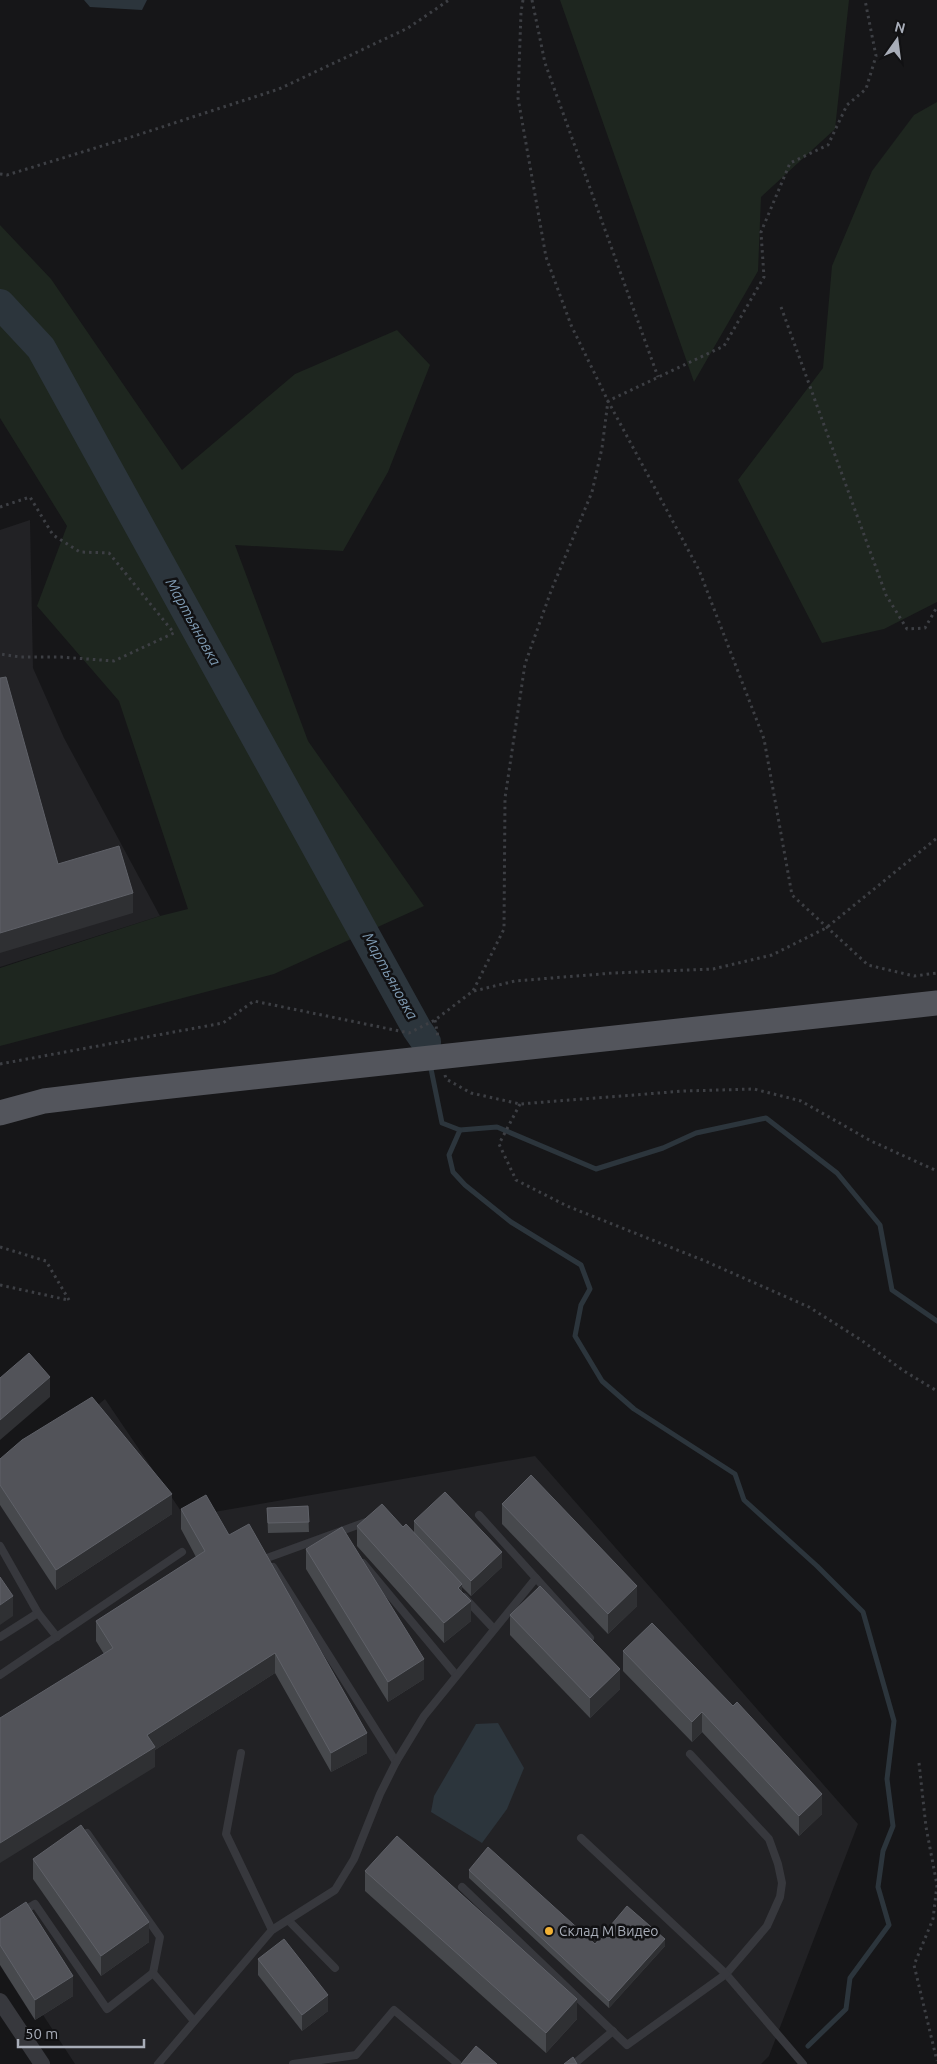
<svg xmlns="http://www.w3.org/2000/svg" width="937" height="2064" font-family="Ubuntu,sans-serif">
	<style>
		.built { fill: #222225 }
		.green { fill: #1e261f }
		.water { fill: #2c353c }
		.lines { fill: none; stroke-linecap: round; stroke-linejoin: round }
		.stream { stroke: #2c353c; stroke-width: 5 }
		.river { stroke: #2c353c; stroke-width: 30 }
		.path { stroke: #3d3f44; stroke-width: 3; stroke-dasharray: 2.5 4; stroke-linecap: butt }
		.service { stroke: #37383d; stroke-width: 8 }
		.minor { stroke: #37383d; stroke-width: 16 }
		.primary { stroke: #53555c; stroke-width: 25 }
		.wall { fill: #47494d }
		.shaded-wall { fill: #2f3033 }
		.building { fill: #525359; stroke: #5f6168 }
		.poi-dot { fill: #f2b134; stroke: #111113; stroke-width: 2 }
		.labels { text-anchor: middle; stroke-width: 5; stroke-linejoin: round; paint-order: stroke }
		.poi-label { font-size: 14px; fill: #a8adb8; stroke: #111113; text-anchor: start }
		.water-label { font-size: 15px; font-style: italic; fill: #7f9bb3; stroke: #111113 }
	</style>
	<rect width="100%" height="100%" fill="#161618"/>
	<!-- built -->
	<g class="built">
		<polygon points="30,520 33,668 64,738 160,916 0,967 0,530"/>
		<polygon points="105,1399 185,1517 535,1456 858,1824 769,2056 761,2064 75,2064 0,1949 0,1488"/>
	</g>
	<!-- green -->
	<g class="green">
		<polygon points="560,0 849,0 835,129 761,197 758,271 694,382"/>
		<polygon points="937,102 937,602 884,629 822,643 738,480 823,368 832,266 872,171 914,115"/>
		<polygon points="0,225 51,279 182,470 295,374 397,330 430,365 388,472 343,551 235,545 308,741 424,906 274,974 0,1046 0,968 160,916 188,909 119,701 37,606 67,526 0,418"/>
	</g>
	<!-- water -->
	<g class="water">
		<polygon points="84,0 147,0 142,10 90,7"/>
		<polygon points="498,1723 524,1768 507,1809 482,1843 431,1812 434,1796 476,1724"/>
	</g>
	<g class="lines">
		<!-- stream -->
		<g class="stream">
			<polyline points="430,1064 442,1123 460,1130 497,1127 596,1169 663,1148 696,1133 766,1118 837,1173 880,1225 892,1290 937,1321"/>
			<polyline points="460,1130 449,1155 453,1172 465,1185 511,1222 581,1265 590,1289 581,1305 575,1336 602,1381 634,1409 735,1474 744,1500 817,1566 863,1612 894,1721 887,1779 893,1826 883,1851 878,1887 889,1925 850,1978 846,2009 808,2046"/>
		</g>
		<!-- river -->
		<polyline class="river" points="0,304 41,348 417,1029 426,1042"/>
		<!-- path -->
		<g class="path">
			<polyline points="523,0 521,12 518,98 546,257 571,325 608,401 699,570 764,739 792,895 868,965 914,976 937,973"/>
			<polyline points="532,0 545,63 658,377"/>
			<polyline points="0,174 7,175 128,138 279,89 408,28 449,0"/>
			<polyline points="781,307 886,595 907,629 925,628 937,607"/>
			<polyline points="0,507 30,497 53,535 80,552 109,553 174,633 114,661 61,657 20,657 0,654"/>
			<polyline points="474,991 515,981 613,973 713,969 772,955 826,928 937,838"/>
			<polyline points="435,1020 438,1037"/>
			<polyline points="0,1064 223,1023 254,1001 409,1033 435,1020 473,991 504,929 505,798 525,664 551,591 592,492 602,448 608,401 724,346 764,277 761,232 790,163 828,145 847,105 866,89 876,56 865,0"/>
			<polyline points="445,1075 446,1079 471,1093 520,1104 684,1091 754,1089 801,1101 871,1141 937,1171"/>
			<polyline points="520,1104 499,1144 516,1180 567,1206 705,1261 809,1307 861,1340 904,1371 937,1391"/>
			<polyline points="0,1247 46,1261 69,1300"/>
			<polyline points="0,1285 68,1300"/>
			<polyline points="919,1763 926,1827 937,1885 933,1919 914,1965 937,2061"/>
		</g>
		<!-- service -->
		<g class="service">
			<polyline points="479,1515 590,1638"/>
			<polyline points="0,1546 38,1613 0,1637"/>
			<polyline points="267,1558 366,1522"/>
			<polyline points="363,1563 456,1675"/>
			<polyline points="273,1567 396,1762"/>
			<polyline points="464,1597 494,1629"/>
			<polyline points="38,1613 57,1637"/>
			<polyline points="0,1675 182,1552"/>
			<polyline points="241,1753 226,1834 272,1930"/>
			<polyline points="690,1754 769,1839 778,1864 782,1883 780,1897 767,1926 726,1974 803,2064"/>
			<polyline points="87,1833 160,1937 153,1973"/>
			<polyline points="462,1887 627,2045 726,1974 581,1838"/>
			<polyline points="20,1913 35,1904 107,2009 153,1973 194,2021"/>
			<polyline points="288,1920 335,1968"/>
			<polyline points="158,2064 272,1930 335,1890 354,1859 380,1794 396,1762 424,1716 536,1578"/>
			<polyline points="293,2064 356,2055 394,2010 457,2063"/>
			<polyline points="574,2064 613,2031"/>
		</g>
		<!-- minor -->
		<polyline class="minor" points="0,2001 42,2064"/>
		<!-- primary -->
		<polyline class="primary" points="0,1113 44,1101 134,1090 937,1003"/>
	</g>
	<!-- wall -->
	<g class="wall">
		<polygon points="0,1459 172,1514 56,1590 0,1505"/>
		<polygon points="502,1504 637,1606 608,1634 502,1524"/>
		<polygon points="308,1506 309,1532 268,1533 267,1508"/>
		<polygon points="181,1509 229,1535 367,1753 331,1772 275,1673 155,1750 155,1767 104,1654 96,1641 96,1621 196,1557 181,1529"/>
		<polygon points="414,1521 502,1567 471,1596 462,1587 462,1592 471,1621 444,1643 357,1546 357,1526 414,1533"/>
		<polygon points="306,1549 424,1679 388,1702 306,1569"/>
		<polygon points="510,1615 620,1689 590,1718 510,1635"/>
		<polygon points="652,1623 822,1814 799,1836 702,1732 692,1742 623,1671 623,1651"/>
		<polygon points="33,1859 149,1942 101,1976 33,1879"/>
		<polygon points="469,1870 595,1944 665,1946 609,2008 469,1878"/>
		<polygon points="365,1871 577,2019 546,2053 365,1891"/>
		<polygon points="0,1919 73,1996 35,2020 0,1965"/>
		<polygon points="258,1959 328,2011 302,2031 258,1975"/>
	</g>
	<!-- shaded-wall -->
	<g class="shaded-wall">
		<polygon points="133,893 133,913 0,953 0,933"/>
		<polygon points="50,1377 50,1397 0,1440 0,1420"/>
		<polygon points="172,1494 172,1514 56,1590 56,1570"/>
		<polygon points="502,1552 502,1567 471,1596 471,1581"/>
		<polygon points="462,1584 462,1604 458,1588"/>
		<polygon points="637,1586 637,1606 608,1634 608,1614"/>
		<polygon points="13,1596 13,1616 0,1625 0,1605"/>
		<polygon points="471,1601 471,1621 444,1643 444,1623"/>
		<polygon points="275,1653 275,1673 155,1750 155,1767 0,1863 0,1843 147,1735"/>
		<polygon points="424,1659 424,1679 388,1702 388,1682"/>
		<polygon points="620,1669 620,1689 590,1718 590,1698"/>
		<polygon points="702,1712 702,1732 692,1742 692,1722"/>
		<polygon points="367,1733 367,1753 331,1772 331,1753"/>
		<polygon points="822,1794 822,1814 799,1836 799,1816"/>
		<polygon points="149,1922 149,1942 101,1976 101,1956"/>
		<polygon points="665,1939 665,1946 609,2008 609,2001"/>
		<polygon points="73,1976 73,1996 35,2020 35,2000"/>
		<polygon points="328,1995 328,2011 302,2031 302,2015"/>
		<polygon points="577,1999 577,2019 546,2053 546,2033"/>
	</g>
	<!-- building -->
	<g class="building">
		<polygon points="6,677 58,864 119,846 133,893 0,933 0,678"/>
		<polygon points="29,1353 50,1377 0,1420 0,1378"/>
		<polygon points="92,1397 172,1494 56,1570 0,1485 0,1459 22,1440"/>
		<polygon points="531,1475 637,1586 608,1614 502,1504"/>
		<polygon points="445,1492 502,1552 471,1581 414,1521"/>
		<polygon points="206,1495 229,1535 249,1524 367,1733 331,1753 275,1653 147,1735 155,1747 0,1843 0,1718 113,1648 96,1621 205,1551 181,1509"/>
		<polygon points="382,1504 403,1527 406,1524 462,1584 458,1588 471,1601 444,1623 357,1526"/>
		<polygon points="308,1506 309,1522 268,1523 267,1508"/>
		<polygon points="342,1527 424,1659 388,1682 306,1549"/>
		<polygon points="0,1577 13,1596 0,1605"/>
		<polygon points="540,1586 620,1669 590,1698 510,1615"/>
		<polygon points="652,1623 733,1706 737,1702 822,1794 799,1816 702,1712 692,1722 623,1651"/>
		<polygon points="81,1825 149,1922 101,1956 33,1859"/>
		<polygon points="397,1836 577,1999 546,2033 365,1871"/>
		<polygon points="488,1847 595,1944 627,1906 665,1939 609,2001 469,1870"/>
		<polygon points="26,1902 73,1976 35,2000 0,1945 0,1919"/>
		<polygon points="284,1939 328,1995 302,2015 258,1959"/>
		<polygon points="476,2046 497,2064 461,2064"/>
		<polygon points="573,2057 577,2064 564,2064"/>
	</g>
	<!-- markers -->
	<circle class="poi-dot" cx="549" cy="1931" r="5"/>
	<g class="labels">
		<!-- poi labels -->
		<g class="poi-label">
			<text x="559" y="1936">Склад М Видео</text>
		</g>
		<!-- water labels -->
		<g class="water-label">
			<text transform="translate(193 622) rotate(61)" y="5">Мартьяновка</text>
			<text transform="translate(390 976) rotate(61)" y="5">Мартьяновка</text>
		</g>
	</g>
	<!-- north arrow -->
	<g transform="translate(897 40) rotate(14)" stroke="#111113" stroke-width="4" paint-order="stroke">
	<path d="M0-4L9 19L0 12L-9 19Z" fill="#a8adb8"/>
	<text y="-8" font-size="14" font-weight="bold" text-anchor="middle" fill="#a8adb8">N</text>
	</g>
	<!-- scale -->
	<path d="M18 2039v8h126v-8" fill="none" stroke="#a8adb8" stroke-width="2.5"/>
	<text x="25" y="2039" font-size="15" fill="#a8adb8" stroke="#111113" stroke-width="4" paint-order="stroke">50 m</text>
</svg>
